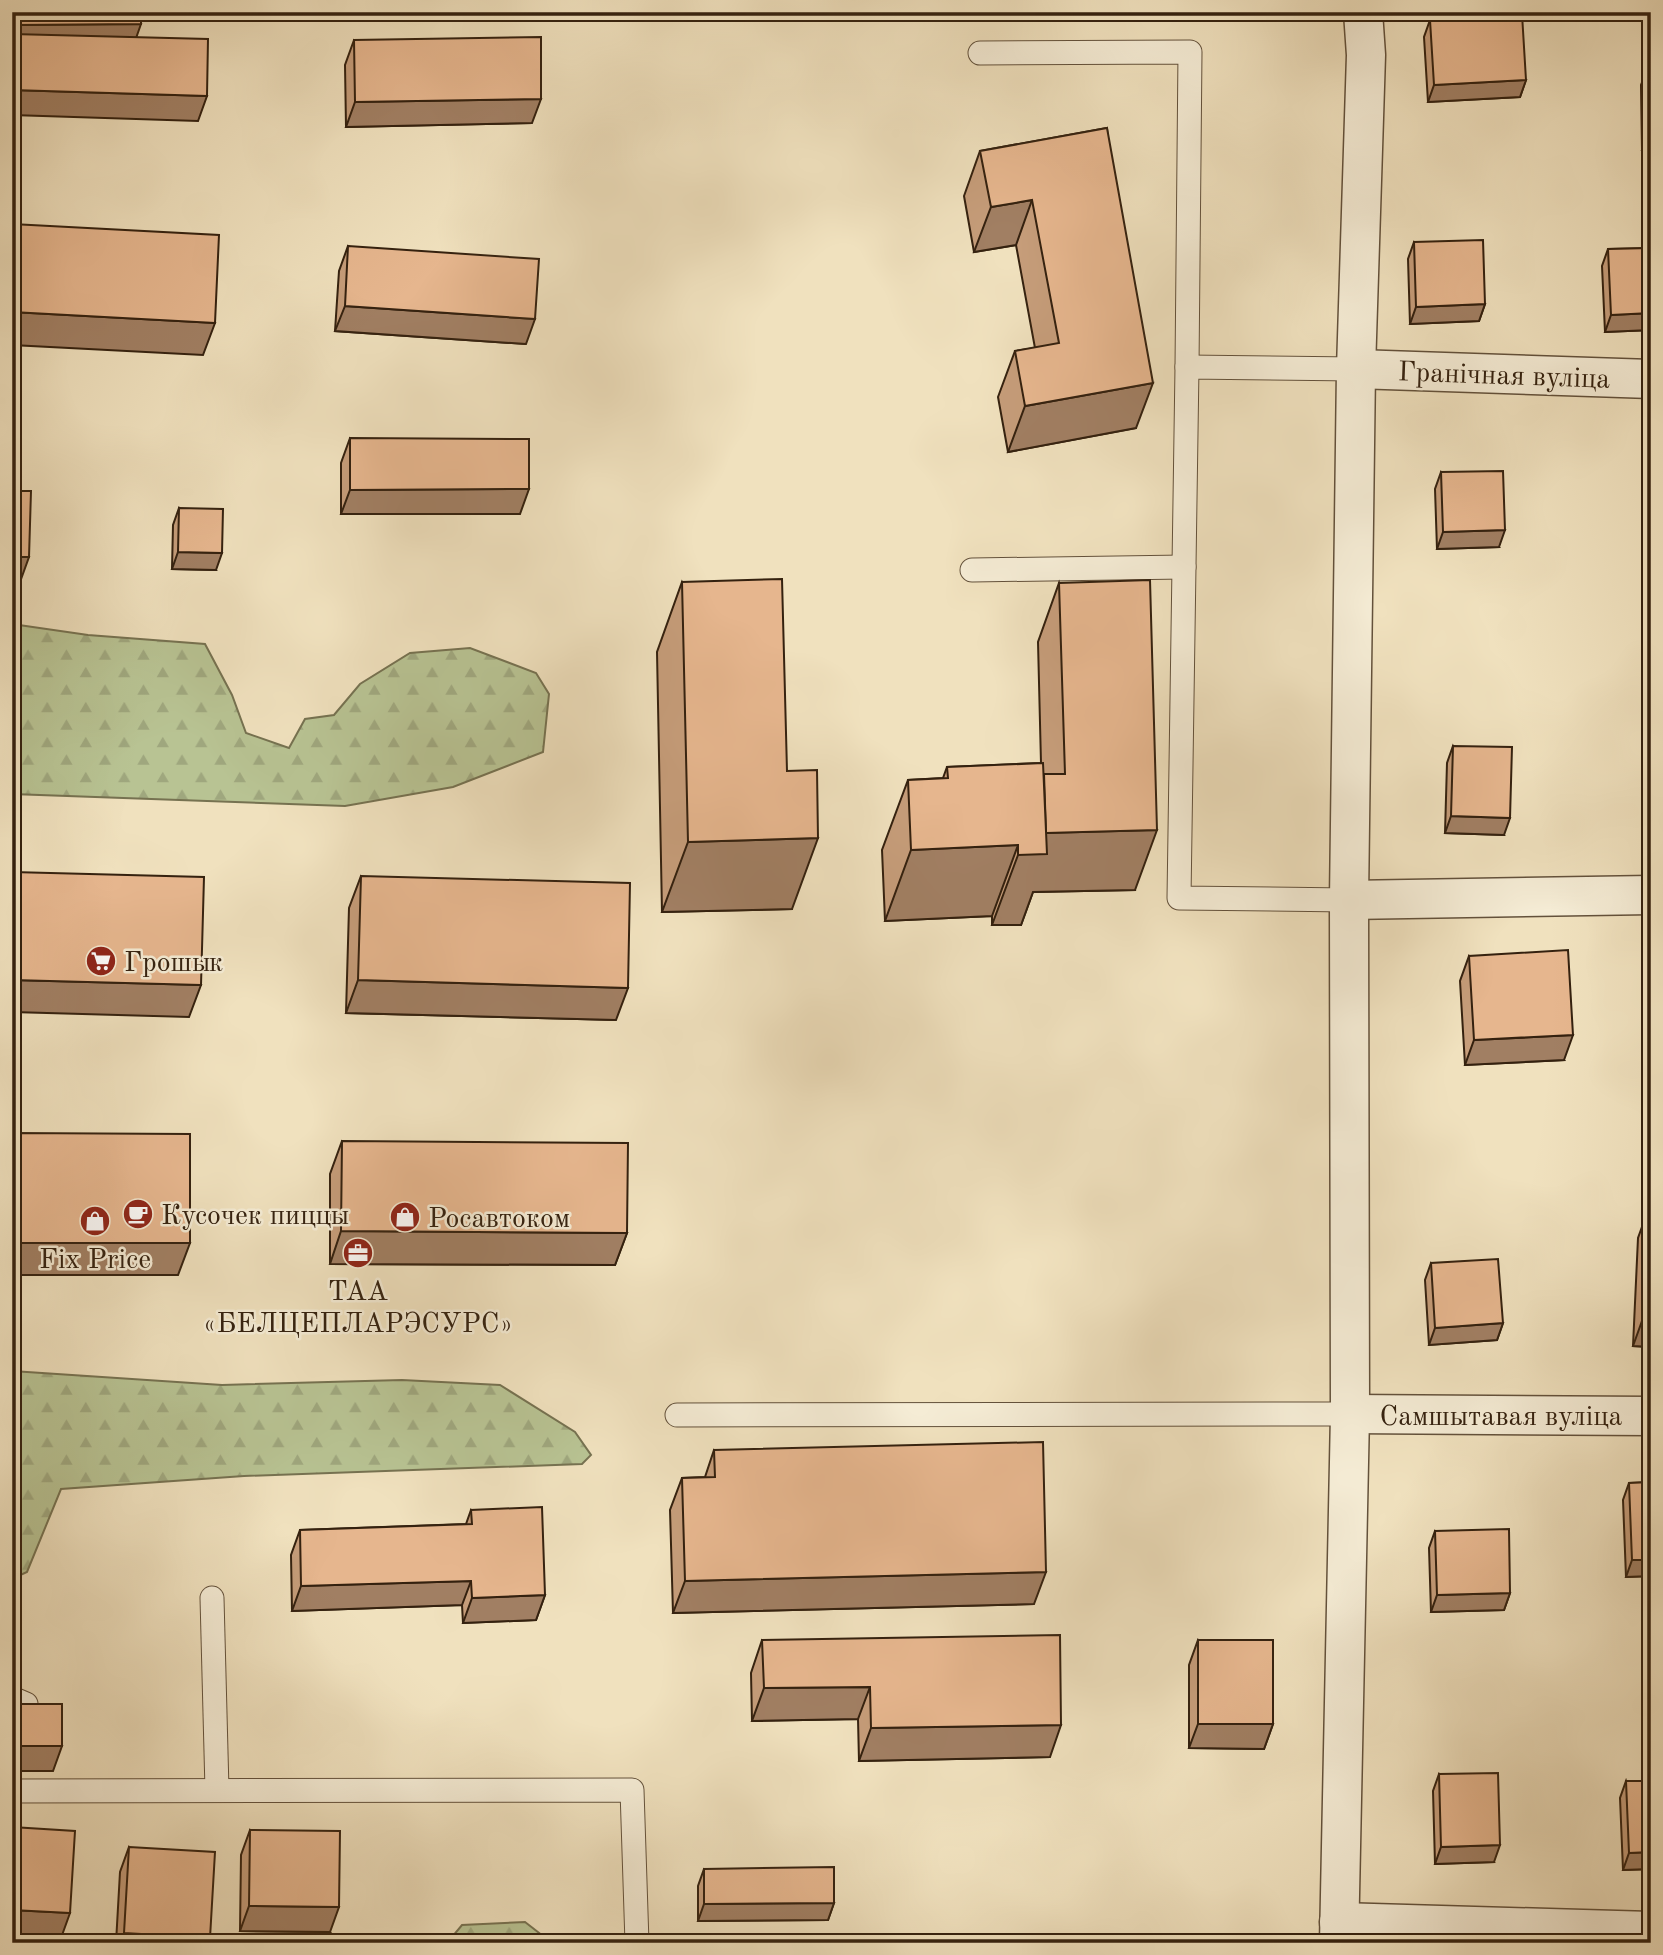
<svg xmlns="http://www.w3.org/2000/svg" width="1663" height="1955" font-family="'Old Standard TT',serif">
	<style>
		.forest { fill: url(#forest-firs); stroke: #767251; stroke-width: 2 }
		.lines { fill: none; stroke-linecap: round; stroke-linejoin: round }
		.service-casing { stroke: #63513b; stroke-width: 25 }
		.minor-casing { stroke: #63513b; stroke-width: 41 }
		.service { stroke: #f5ecd5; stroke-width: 23 }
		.minor { stroke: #f5ecd5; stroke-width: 38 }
		.wall { fill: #c69d7a; stroke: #34210f; stroke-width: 2 }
		.shaded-wall { fill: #a17f63; stroke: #34210f; stroke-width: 2 }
		.building { fill: #e6b68e; stroke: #34210f; stroke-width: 2 }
		.labels { text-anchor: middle; stroke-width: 5; stroke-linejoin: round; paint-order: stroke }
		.street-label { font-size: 28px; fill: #34210f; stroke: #f5ecd5 }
		.poi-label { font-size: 28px; fill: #34210f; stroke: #f5ecd5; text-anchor: start }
	</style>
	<defs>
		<pattern id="forest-firs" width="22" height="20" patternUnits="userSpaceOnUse" patternTransform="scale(1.75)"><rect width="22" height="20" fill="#b8c393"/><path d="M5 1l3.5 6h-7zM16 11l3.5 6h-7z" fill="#9fa77e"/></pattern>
	</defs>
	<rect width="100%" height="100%" fill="#f0e1be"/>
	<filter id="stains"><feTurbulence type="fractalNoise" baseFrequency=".00286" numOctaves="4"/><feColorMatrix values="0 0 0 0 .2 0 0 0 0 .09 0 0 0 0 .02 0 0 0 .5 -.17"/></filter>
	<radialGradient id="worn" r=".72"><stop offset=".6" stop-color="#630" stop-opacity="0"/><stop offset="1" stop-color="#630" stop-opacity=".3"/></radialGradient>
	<!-- forest -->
	<g class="forest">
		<polygon points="12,624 88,635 205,644 232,695 246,733 289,748 305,719 334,715 360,684 410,653 470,648 536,673 549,694 543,752 453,787 345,806 12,794"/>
		<polygon points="12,1371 222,1385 402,1380 500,1385 575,1432 591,1455 582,1464 244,1476 61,1489 27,1572 12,1579"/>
		<polygon points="525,1922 552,1943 447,1943 462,1925"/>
	</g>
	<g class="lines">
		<!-- service casing -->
		<g class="service-casing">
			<g id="service">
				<polyline points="980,53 1190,52 1187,367"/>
				<polyline points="972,570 1184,567"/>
				<polyline points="1349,900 1179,898 1187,367 1356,369"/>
				<polyline points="677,1415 1350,1414"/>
				<polyline points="212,1598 217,1790"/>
				<polyline points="12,1698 26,1704"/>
				<polyline points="12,1791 632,1790 637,1943"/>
			</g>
		</g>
		<!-- minor casing -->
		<g class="minor-casing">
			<g id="minor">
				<polyline points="1356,369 1651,379"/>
				<polyline points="1349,900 1651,895"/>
				<polyline points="1350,1414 1651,1416"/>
				<polyline points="1339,1922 1651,1931"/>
				<polyline points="1339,1943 1350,1414 1349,900 1356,369 1366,55 1363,12"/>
			</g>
		</g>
		<!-- service -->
		<use href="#service" class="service"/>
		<!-- minor -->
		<use href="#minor" class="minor"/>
	</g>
	<!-- wall -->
	<g class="wall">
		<polygon points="1430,20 1526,80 1520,97 1428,102 1424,37"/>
		<polygon points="354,40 532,123 346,127 345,65"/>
		<polygon points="1651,68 1651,150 1642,150 1641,85 1647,69"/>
		<polygon points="1107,128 1136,428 1008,452 998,397 1015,351 1035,348 1016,245 974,252 964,196 980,151"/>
		<polygon points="1414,242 1485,304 1479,321 1410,324 1408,259"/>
		<polygon points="348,246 526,344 335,331 339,271"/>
		<polygon points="1651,248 1651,330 1605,332 1602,266 1608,249"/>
		<polygon points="350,438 520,514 341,514 341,463"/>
		<polygon points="1441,472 1499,547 1437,549 1435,489"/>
		<polygon points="179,508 216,570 172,569 173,525"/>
		<polygon points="682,582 787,771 792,909 662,912 657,652"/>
		<polygon points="1059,583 1135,890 1033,892 1021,925 992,925 992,916 885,921 882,850 908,780 943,778 947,767 1041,763 1038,642"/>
		<polygon points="1453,746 1504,835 1445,833 1447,763"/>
		<polygon points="361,876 616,1020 346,1013 349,908"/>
		<polygon points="1469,956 1564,1060 1465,1065 1460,981"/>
		<polygon points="342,1141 627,1233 615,1265 330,1264 330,1174"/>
		<polygon points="1647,1213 1651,1347 1633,1346 1638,1238"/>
		<polygon points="1431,1263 1503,1323 1497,1340 1429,1345 1425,1280"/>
		<polygon points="714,1450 1034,1604 673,1613 670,1510 682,1478 705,1477"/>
		<polygon points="1651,1482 1651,1576 1626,1577 1623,1500 1629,1483"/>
		<polygon points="471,1510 545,1595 536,1620 463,1623 462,1605 292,1611 291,1555 300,1530 466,1524"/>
		<polygon points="1435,1531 1510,1593 1504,1610 1431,1612 1429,1548"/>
		<polygon points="762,1640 1050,1757 859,1761 858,1719 752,1721 751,1673"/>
		<polygon points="1198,1640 1273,1724 1264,1749 1189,1748 1189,1665"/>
		<polygon points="1439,1774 1494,1862 1435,1864 1433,1791"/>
		<polygon points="1626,1781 1651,1869 1623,1870 1620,1798"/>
		<polygon points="250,1830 330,1932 240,1931 241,1855"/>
		<polygon points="129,1847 210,1938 208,1943 116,1943 120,1872"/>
		<polygon points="704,1869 834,1903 828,1920 698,1921 698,1886"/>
	</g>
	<!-- shaded-wall -->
	<g class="shaded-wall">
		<polygon points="141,24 135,41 12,42 12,25"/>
		<polygon points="1526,80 1520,97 1428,102 1434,85"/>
		<polygon points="12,90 207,96 198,121 12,115"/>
		<polygon points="541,99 532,123 346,127 355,102"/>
		<polygon points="1648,133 1651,133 1651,150 1642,150"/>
		<polygon points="1032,200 1016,245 974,252 991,207"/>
		<polygon points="1485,304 1479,321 1410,324 1416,307"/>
		<polygon points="345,306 535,319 526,344 335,331"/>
		<polygon points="12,312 215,323 203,355 12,345"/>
		<polygon points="1651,313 1651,330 1605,332 1611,315"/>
		<polygon points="1153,383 1136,428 1008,452 1025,406"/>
		<polygon points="529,489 520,514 341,514 350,490"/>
		<polygon points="1505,530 1499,547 1437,549 1443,532"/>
		<polygon points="178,552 222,553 216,570 172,569"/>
		<polygon points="12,557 29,557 20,582 12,582"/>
		<polygon points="1451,816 1510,818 1504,835 1445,833"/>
		<polygon points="1157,830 1135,890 1033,892 1021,925 992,925 1018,855 1042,833"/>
		<polygon points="818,838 792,909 662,912 688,842"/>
		<polygon points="1018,845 992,916 885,921 911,850"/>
		<polygon points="12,980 201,985 189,1017 12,1012"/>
		<polygon points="358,980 628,988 616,1020 346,1013"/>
		<polygon points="1573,1035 1564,1060 1465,1065 1474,1040"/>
		<polygon points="341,1231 627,1233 615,1265 330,1264"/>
		<polygon points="12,1243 190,1243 178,1275 12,1275"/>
		<polygon points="1642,1321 1651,1321 1651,1347 1633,1346"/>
		<polygon points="1503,1323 1497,1340 1429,1345 1435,1328"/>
		<polygon points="1632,1560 1651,1560 1651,1576 1626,1577"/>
		<polygon points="1046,1572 1034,1604 673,1613 685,1581"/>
		<polygon points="471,1581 462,1605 292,1611 301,1586"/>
		<polygon points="1510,1593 1504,1610 1431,1612 1437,1595"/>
		<polygon points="545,1595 536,1620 463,1623 472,1598"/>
		<polygon points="870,1687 858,1719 752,1721 764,1688"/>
		<polygon points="1198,1724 1273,1724 1264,1749 1189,1748"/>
		<polygon points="1061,1725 1050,1757 859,1761 871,1728"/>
		<polygon points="12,1746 62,1746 53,1771 12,1771"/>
		<polygon points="1500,1845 1494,1862 1435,1864 1441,1847"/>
		<polygon points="1651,1852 1651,1869 1623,1870 1629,1853"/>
		<polygon points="834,1903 828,1920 698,1921 704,1904"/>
		<polygon points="249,1906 339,1907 330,1932 240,1931"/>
		<polygon points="12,1910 70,1913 61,1938 12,1935"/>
		<polygon points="124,1933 210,1938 208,1943 120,1943"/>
	</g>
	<!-- building -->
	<g class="building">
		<polygon points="12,12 141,12 141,24 12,25"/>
		<polygon points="1522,14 1526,80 1434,85 1430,20"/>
		<polygon points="12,34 208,39 207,96 12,90"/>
		<polygon points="541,37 541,99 355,102 354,40"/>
		<polygon points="1651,68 1651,133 1648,133 1647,69"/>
		<polygon points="1107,128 1153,383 1025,406 1015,351 1059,343 1032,200 991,207 980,151"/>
		<polygon points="12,224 219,235 215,323 12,312"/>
		<polygon points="1483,240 1485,304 1416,307 1414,242"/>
		<polygon points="348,246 539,259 535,319 345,306"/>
		<polygon points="1651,248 1651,313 1611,315 1608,249"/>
		<polygon points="350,438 529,439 529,489 350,490"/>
		<polygon points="1503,471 1505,530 1443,532 1441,472"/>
		<polygon points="12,491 31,491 29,557 12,557"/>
		<polygon points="179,508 223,509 222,553 178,552"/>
		<polygon points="782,579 787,771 817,770 818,838 688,842 682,582"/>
		<polygon points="1150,580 1157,830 1046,833 1044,774 1065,774 1059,583"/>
		<polygon points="1453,746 1512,747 1510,818 1451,816"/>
		<polygon points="1043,763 1047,854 1018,855 1018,845 911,850 908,780 948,778 947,767"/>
		<polygon points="12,872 204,877 201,985 12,980"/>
		<polygon points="361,876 630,883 628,988 358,980"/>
		<polygon points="1568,950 1573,1035 1474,1040 1469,956"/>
		<polygon points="12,1133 190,1134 190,1243 12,1243"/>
		<polygon points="342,1141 628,1143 627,1233 341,1231"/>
		<polygon points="1647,1213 1651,1213 1651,1321 1642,1321"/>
		<polygon points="1498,1259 1503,1323 1435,1328 1431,1263"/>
		<polygon points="1043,1442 1046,1572 685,1581 682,1478 715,1477 714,1450"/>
		<polygon points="1651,1482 1651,1560 1632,1560 1629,1483"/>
		<polygon points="542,1507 545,1595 472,1598 471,1581 301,1586 300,1530 472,1524 471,1510"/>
		<polygon points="1509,1529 1510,1593 1437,1595 1435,1531"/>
		<polygon points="1060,1635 1061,1725 871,1728 870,1687 764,1688 762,1640"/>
		<rect x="1198" y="1640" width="75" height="84"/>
		<rect x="12" y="1704" width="50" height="42"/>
		<polygon points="1498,1773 1500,1845 1441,1847 1439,1774"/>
		<polygon points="1626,1781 1651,1781 1651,1852 1629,1853"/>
		<polygon points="12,1827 75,1831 70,1913 12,1910"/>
		<polygon points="250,1830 340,1831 339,1907 249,1906"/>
		<polygon points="129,1847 215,1852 210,1938 124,1933"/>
		<polygon points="834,1867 834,1903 704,1904 704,1869"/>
		<rect x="1236" y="1941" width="59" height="2"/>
	</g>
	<!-- icons -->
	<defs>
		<g id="supermarket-disc" transform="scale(1.575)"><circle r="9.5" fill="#8f2418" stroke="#f5ecd5"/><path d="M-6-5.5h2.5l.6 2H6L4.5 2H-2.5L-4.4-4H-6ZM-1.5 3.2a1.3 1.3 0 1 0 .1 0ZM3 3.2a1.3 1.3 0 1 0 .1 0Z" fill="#fff"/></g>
		<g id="cafe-disc" transform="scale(1.575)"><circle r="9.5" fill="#8f2418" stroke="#f5ecd5"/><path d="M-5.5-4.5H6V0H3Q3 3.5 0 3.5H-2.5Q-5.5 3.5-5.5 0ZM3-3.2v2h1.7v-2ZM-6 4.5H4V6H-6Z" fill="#fff"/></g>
		<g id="shop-disc" transform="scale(1.575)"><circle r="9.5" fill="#8f2418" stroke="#f5ecd5"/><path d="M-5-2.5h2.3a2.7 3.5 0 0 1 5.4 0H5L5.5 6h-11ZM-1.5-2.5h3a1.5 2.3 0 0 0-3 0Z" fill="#fff"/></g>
		<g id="office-disc" transform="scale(1.575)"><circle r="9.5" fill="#8f2418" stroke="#f5ecd5"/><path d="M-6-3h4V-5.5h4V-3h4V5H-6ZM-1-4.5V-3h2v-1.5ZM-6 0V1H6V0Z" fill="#fff"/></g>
	</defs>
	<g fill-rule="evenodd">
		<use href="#supermarket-disc" x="101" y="961"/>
		<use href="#cafe-disc" x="138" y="1214"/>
		<use href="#shop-disc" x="405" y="1217"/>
		<use href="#shop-disc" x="95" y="1221"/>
		<use href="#office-disc" x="358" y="1253"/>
	</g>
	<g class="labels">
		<!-- street labels -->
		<g class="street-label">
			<text transform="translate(1504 374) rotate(2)" y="10">Гранічная вуліца</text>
			<text x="1501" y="1425">Самшытавая вуліца</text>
		</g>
		<!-- poi labels -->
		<g class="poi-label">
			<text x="124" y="971">Грошык</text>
			<text x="161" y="1224">Кусочек пиццы</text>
			<text x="428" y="1227">Росавтоком</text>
			<text x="95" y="1268" text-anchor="middle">Fix Price</text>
			<text x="358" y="1300" text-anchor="middle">ТАА<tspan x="358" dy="32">«БЕЛЦЕПЛАРЭСУРС»</tspan></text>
		</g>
	</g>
	<!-- margin -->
	<rect width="1663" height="1955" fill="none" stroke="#f0e1be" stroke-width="42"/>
	<rect x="14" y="14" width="1635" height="1927" fill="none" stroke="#34210f" stroke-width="3.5"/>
	<rect x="21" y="21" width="1621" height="1913" fill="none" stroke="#34210f" stroke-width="2"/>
	<rect width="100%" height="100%" filter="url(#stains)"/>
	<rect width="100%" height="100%" fill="url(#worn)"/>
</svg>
